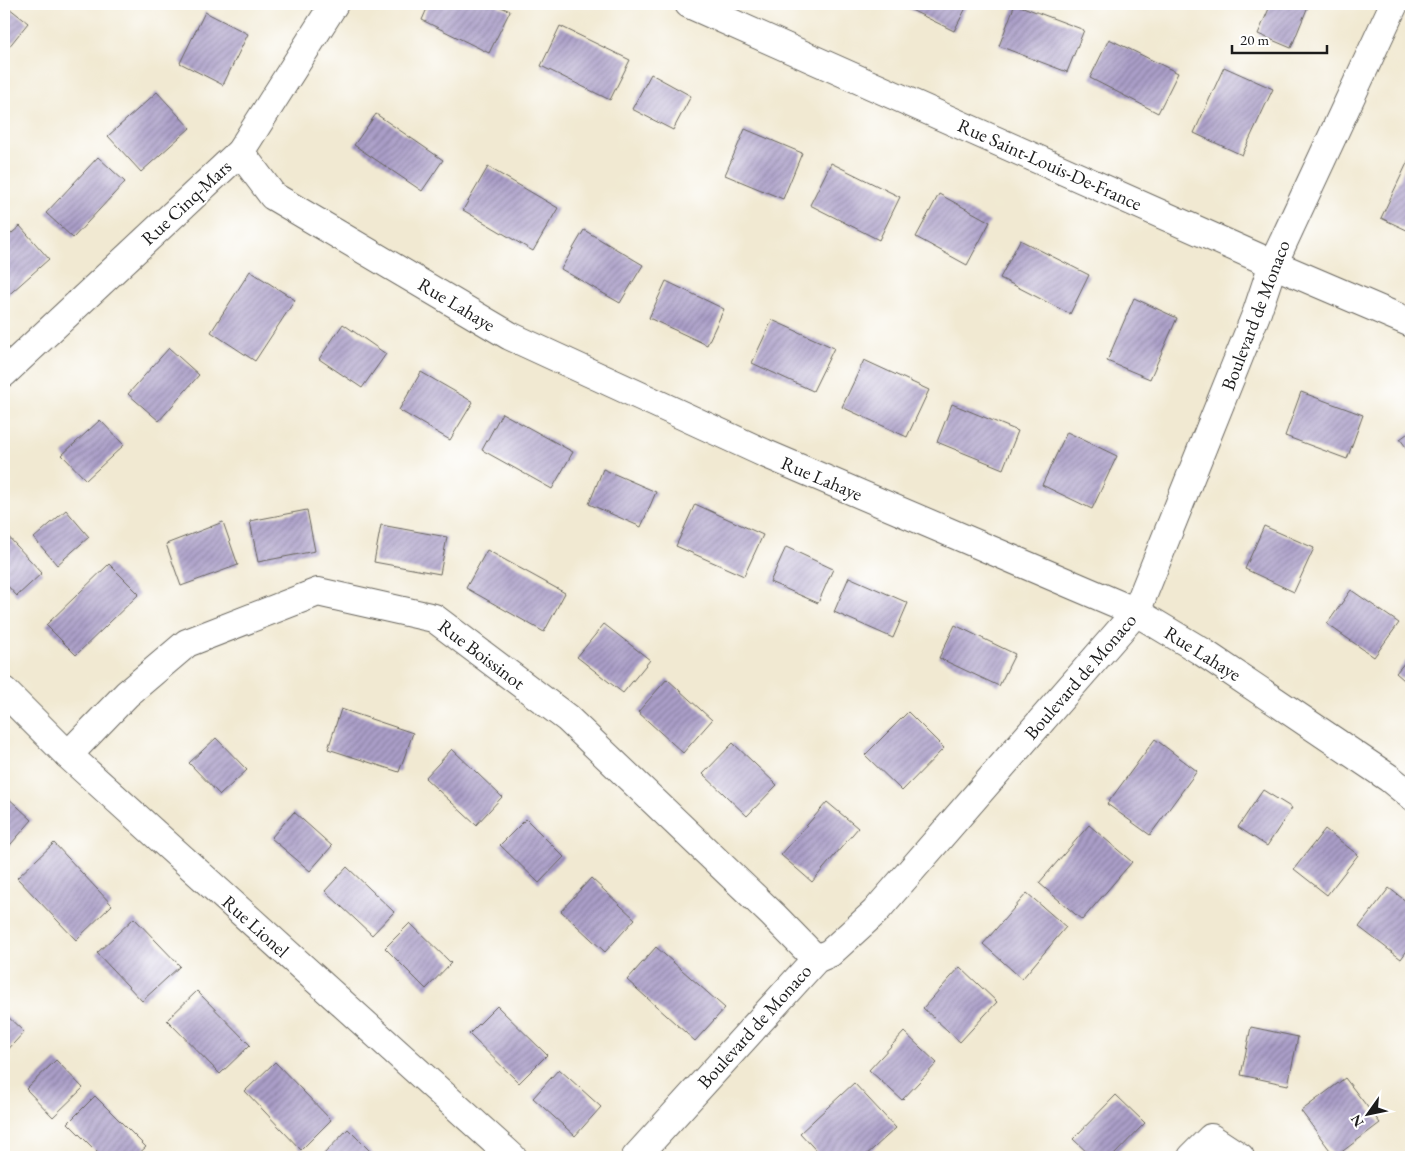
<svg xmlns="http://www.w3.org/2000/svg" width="1415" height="1161" font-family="'EB Garamond',serif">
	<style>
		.building { fill: url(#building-hatch) }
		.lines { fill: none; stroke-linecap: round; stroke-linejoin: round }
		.minor-casing { stroke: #67645c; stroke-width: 30 }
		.tertiary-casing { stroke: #67645c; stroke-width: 30 }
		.minor { stroke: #fff; stroke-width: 28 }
		.tertiary { stroke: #fff; stroke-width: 28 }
		.labels { text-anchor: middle; stroke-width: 4; stroke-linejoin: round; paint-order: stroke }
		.street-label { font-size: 19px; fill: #1c1c1c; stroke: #fff }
	</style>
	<defs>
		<pattern id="building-hatch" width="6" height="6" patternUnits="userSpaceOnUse" patternTransform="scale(1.25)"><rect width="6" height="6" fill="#aa9ec8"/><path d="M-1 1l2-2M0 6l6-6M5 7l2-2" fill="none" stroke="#8a80a2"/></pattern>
	</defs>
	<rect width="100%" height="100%" fill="#fff"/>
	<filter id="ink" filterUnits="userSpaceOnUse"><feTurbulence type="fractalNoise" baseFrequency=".02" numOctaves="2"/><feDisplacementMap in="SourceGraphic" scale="10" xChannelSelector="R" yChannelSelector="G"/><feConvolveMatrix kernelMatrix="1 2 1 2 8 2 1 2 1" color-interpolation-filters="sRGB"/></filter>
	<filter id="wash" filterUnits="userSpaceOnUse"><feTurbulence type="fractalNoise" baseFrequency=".0096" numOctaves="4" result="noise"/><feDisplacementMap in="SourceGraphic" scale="20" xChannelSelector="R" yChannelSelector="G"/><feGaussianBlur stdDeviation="1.12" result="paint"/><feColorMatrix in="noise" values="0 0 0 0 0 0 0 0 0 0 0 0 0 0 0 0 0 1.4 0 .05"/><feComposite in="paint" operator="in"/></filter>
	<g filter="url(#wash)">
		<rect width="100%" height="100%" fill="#f1e9d2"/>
		<g id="blocks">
			<!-- building -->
			<g class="building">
				<polygon points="4,4 28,23 4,53"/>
				<polygon points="429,4 494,4 510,11 489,53 422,20"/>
				<polygon points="905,4 968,4 954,31 903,6"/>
				<polygon points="1015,4 1084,30 1067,72 999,46"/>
				<polygon points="1271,4 1309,4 1291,48 1258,34"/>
				<polygon points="205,12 248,34 223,85 180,63"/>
				<polygon points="560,26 630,60 610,100 541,66"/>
				<polygon points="1109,39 1178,73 1158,113 1090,78"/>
				<polygon points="1224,67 1273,89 1242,155 1194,133"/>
				<polygon points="651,74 691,96 673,130 632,109"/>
				<polygon points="157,92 190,128 141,172 108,136"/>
				<polygon points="376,114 443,160 422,191 354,145"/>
				<polygon points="745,129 802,153 783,199 725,175"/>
				<polygon points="98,157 125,182 73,238 46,213"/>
				<polygon points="1409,159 1411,160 1411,232 1381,218"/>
				<polygon points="831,163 900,197 879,240 810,205"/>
				<polygon points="488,167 558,208 533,251 463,210"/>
				<polygon points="939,194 990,222 967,265 916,237"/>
				<polygon points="20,226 49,259 4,299 4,240"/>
				<polygon points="584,230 643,265 620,303 561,269"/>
				<polygon points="1020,240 1089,275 1070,314 1000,278"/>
				<polygon points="250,271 295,300 255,361 211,332"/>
				<polygon points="666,281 724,309 707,345 649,318"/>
				<polygon points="1134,298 1177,318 1150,379 1107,361"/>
				<polygon points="772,320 834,348 813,391 752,363"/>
				<polygon points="343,324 386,354 362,388 319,359"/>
				<polygon points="169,348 199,375 159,421 128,394"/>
				<polygon points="864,360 929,390 907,437 842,407"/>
				<polygon points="421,372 473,402 450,440 399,410"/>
				<polygon points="1301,392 1363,415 1347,459 1285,436"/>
				<polygon points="952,404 1018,431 1003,469 937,442"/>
				<polygon points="502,413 573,452 552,489 482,450"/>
				<polygon points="100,420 124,445 86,480 62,455"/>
				<polygon points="1411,431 1411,454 1400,439"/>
				<polygon points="1067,432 1117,456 1092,509 1042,485"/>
				<polygon points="603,469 656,492 641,527 589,504"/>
				<polygon points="695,504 763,535 744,576 676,546"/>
				<polygon points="66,510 89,537 57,565 34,538"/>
				<polygon points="307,510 315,551 258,562 250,521"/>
				<polygon points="223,522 238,565 181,586 166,544"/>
				<polygon points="381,525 447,537 440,574 374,562"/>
				<polygon points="1264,526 1314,548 1294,592 1245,569"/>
				<polygon points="4,532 42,573 17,596 4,582"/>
				<polygon points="786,547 833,569 818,603 770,582"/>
				<polygon points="487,550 565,593 544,632 466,588"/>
				<polygon points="109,564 139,594 76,655 46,625"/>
				<polygon points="849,577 908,603 893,638 834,612"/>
				<polygon points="1351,590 1399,623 1374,657 1327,624"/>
				<polygon points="604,624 650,660 623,693 577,657"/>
				<polygon points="955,625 1015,654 999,686 939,658"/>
				<polygon points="1411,655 1411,686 1396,673"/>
				<polygon points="667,679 712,720 683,753 638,712"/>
				<polygon points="341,709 413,733 399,772 328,749"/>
				<polygon points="908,712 944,748 902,791 865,755"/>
				<polygon points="216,738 247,770 220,795 189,763"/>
				<polygon points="1155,739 1197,771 1150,835 1107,804"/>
				<polygon points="733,743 777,785 747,816 703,774"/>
				<polygon points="452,749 502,797 476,825 425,778"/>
				<polygon points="1263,790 1292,808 1267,846 1238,827"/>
				<polygon points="4,794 32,820 4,852"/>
				<polygon points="827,802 858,828 812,882 781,855"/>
				<polygon points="294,812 332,846 310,871 271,838"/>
				<polygon points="526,819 564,857 539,883 500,845"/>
				<polygon points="1089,825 1132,862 1082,920 1039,883"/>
				<polygon points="1325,829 1358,855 1327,895 1294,869"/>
				<polygon points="54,843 112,905 76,940 17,878"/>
				<polygon points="347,867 394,912 372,935 325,891"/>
				<polygon points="591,878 635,919 605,952 561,911"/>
				<polygon points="1389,888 1411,905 1411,945 1401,959 1359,927"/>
				<polygon points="1027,893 1066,927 1022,979 983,944"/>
				<polygon points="134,918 180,966 142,1001 97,953"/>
				<polygon points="410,923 451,963 426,989 385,948"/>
				<polygon points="656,947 725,1008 695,1041 627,980"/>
				<polygon points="960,967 997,1002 960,1042 923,1008"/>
				<polygon points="197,991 250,1045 220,1074 167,1020"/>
				<polygon points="497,1006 547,1055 519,1083 469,1034"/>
				<polygon points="4,1013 24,1032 4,1054"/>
				<polygon points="1251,1027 1298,1037 1288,1085 1241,1075"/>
				<polygon points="904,1032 937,1063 902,1100 869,1070"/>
				<polygon points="56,1060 83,1088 53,1117 26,1089"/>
				<polygon points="275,1062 331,1120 301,1150 245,1091"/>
				<polygon points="559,1069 601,1107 575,1136 533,1098"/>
				<polygon points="1345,1078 1380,1123 1335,1157 1301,1111"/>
				<polygon points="854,1083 896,1128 864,1157 822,1157 800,1133"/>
				<polygon points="1116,1095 1145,1123 1112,1157 1092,1157 1073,1139"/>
				<polygon points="95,1096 146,1147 135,1157 102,1157 68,1123"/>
				<polygon points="348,1129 376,1157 321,1157"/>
			</g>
		</g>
	</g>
	<g filter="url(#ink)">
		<use href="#blocks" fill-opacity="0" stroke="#67645c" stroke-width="1"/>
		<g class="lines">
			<!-- minor casing -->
			<g class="minor-casing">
				<g id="minor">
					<polyline points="689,4 1273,264 1411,323"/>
					<polyline points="240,152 273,196 510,336 764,453 1136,612 1201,651 1389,778 1411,796"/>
					<polyline points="4,373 240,152 334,4"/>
					<polyline points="4,691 68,755 512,1157"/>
					<polyline points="68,755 127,694 187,643 318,592 434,618 567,718 773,915 816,959"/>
					<polyline points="1192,1157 1211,1138 1240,1157"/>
				</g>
			</g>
			<!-- tertiary casing -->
			<g class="tertiary-casing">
				<polyline id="tertiary" points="636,1157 816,959 830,953 875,912 1136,612 1257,312 1273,264 1394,4"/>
			</g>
			<!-- minor -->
			<use href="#minor" class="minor"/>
			<!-- tertiary -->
			<use href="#tertiary" class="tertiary"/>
		</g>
	</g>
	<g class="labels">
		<!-- street labels -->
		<g class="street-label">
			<text transform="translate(1050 164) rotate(24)" y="7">Rue Saint-Louis-De-France</text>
			<text transform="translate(186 202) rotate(-43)" y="7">Rue Cinq-Mars</text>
			<text transform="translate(457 304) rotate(31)" y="7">Rue Lahaye</text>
			<text transform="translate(1255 315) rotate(-69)" y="7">Boulevard de Monaco</text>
			<text transform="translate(822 478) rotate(23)" y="7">Rue Lahaye</text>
			<text transform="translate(1203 653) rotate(32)" y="7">Rue Lahaye</text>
			<text transform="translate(482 654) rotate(37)" y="7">Rue Boissinot</text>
			<text transform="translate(1080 676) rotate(-49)" y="7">Boulevard de Monaco</text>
			<text transform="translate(256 926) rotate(42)" y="7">Rue Lionel</text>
			<text transform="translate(754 1026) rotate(-48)" y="7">Boulevard de Monaco</text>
		</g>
	</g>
	<!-- margin -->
	<rect width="1415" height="1161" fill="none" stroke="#fff" stroke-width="20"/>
	<!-- north arrow -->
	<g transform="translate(1368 1114) rotate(237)" stroke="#ffffff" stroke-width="4" paint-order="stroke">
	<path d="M0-4L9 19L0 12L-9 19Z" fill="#1c1c1c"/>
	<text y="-8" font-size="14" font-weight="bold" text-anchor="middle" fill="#1c1c1c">N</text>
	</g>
	<!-- scale -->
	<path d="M1232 45v8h95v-8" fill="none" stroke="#1c1c1c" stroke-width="2.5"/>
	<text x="1240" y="45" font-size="15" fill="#1c1c1c" stroke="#ffffff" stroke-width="4" paint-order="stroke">20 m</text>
</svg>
